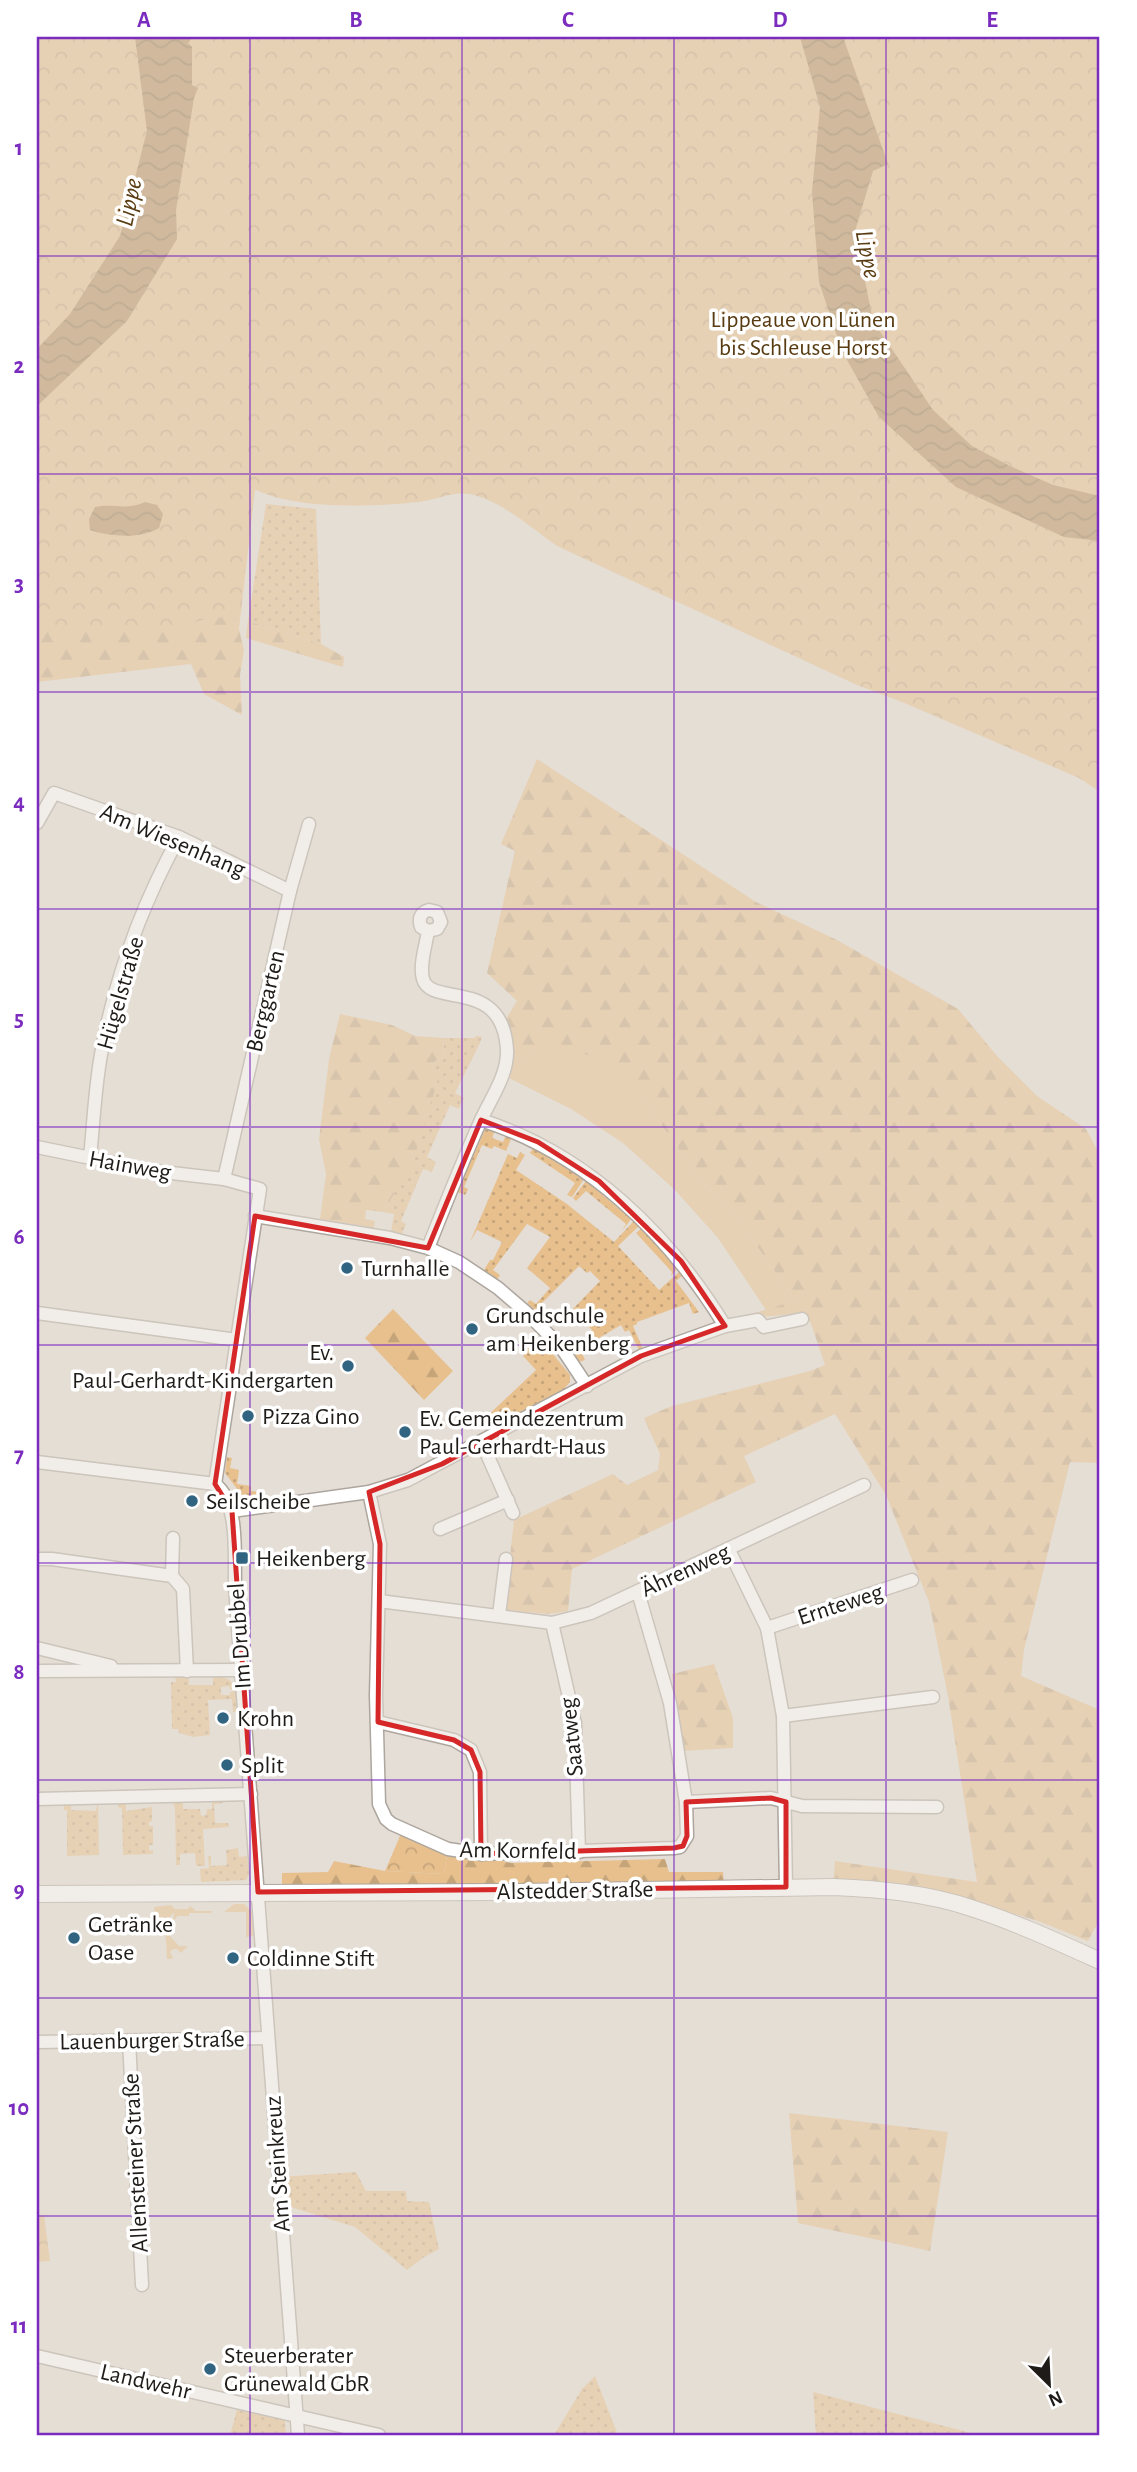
<svg xmlns="http://www.w3.org/2000/svg" width="1137" height="2472" font-family="'Alegreya Sans',sans-serif">
	<style>
		.grass { fill: url(#grass-dots) }
		.forest { fill: url(#forest-firs) }
		.park { fill: url(#park-crowns) }
		.garden { fill: #e7c08e }
		.water { fill: url(#water-waves) }
		.lines { fill: none; stroke-linecap: round; stroke-linejoin: round }
		.minor-casing { stroke: #ada69e; stroke-width: 15 }
		.tertiary-casing { stroke: #ada69e; stroke-width: 18 }
		.minor { stroke: #fff; stroke-width: 12 }
		.tertiary { stroke: #fff; stroke-width: 16 }
		.marked { fill: none; stroke: #d62828; stroke-width: 5; stroke-linejoin: round }
		.grid { fill: none; stroke: #7b2cbf; stroke-width: 2; stroke-opacity: 0.55 }
		.poi-dot { fill: #316481; stroke: #fff; stroke-width: 2.5 }
		.labels { text-anchor: middle; stroke-width: 7; stroke-linejoin: round; paint-order: stroke }
		.park-label { font-size: 24px; fill: #583b10; stroke: #fff }
		.street-label { font-size: 24px; fill: #1e1b18; stroke: #fff }
		.poi-label { font-size: 24px; fill: #1e1b18; stroke: #fff; text-anchor: start }
		.water-label { font-size: 26px; font-style: italic; fill: #5a3d12; stroke: #fff }
		.neatline { fill: none; stroke: #7b2cbf; stroke-width: 2.5 }
		.grid-label { font-size: 23px; text-anchor: middle; font-weight: bold; fill: #7b2cbf }
	</style>
	<defs>
		<pattern id="grass-dots" width="8" height="8" patternUnits="userSpaceOnUse" patternTransform="scale(1.75)"><rect width="8" height="8" fill="#e7c08e"/><path d="M2 2h.1M6 6h.1" fill="none" stroke="#c6a47a" stroke-width="1.8" stroke-linecap="round"/></pattern>
		<pattern id="forest-firs" width="22" height="20" patternUnits="userSpaceOnUse" patternTransform="scale(1.75)"><rect width="22" height="20" fill="#e7c08e"/><path d="M5 1l3.5 6h-7zM16 11l3.5 6h-7z" fill="#c6a47a"/></pattern>
		<pattern id="park-crowns" width="20" height="18" patternUnits="userSpaceOnUse" patternTransform="scale(1.75)"><rect width="20" height="18" fill="#e7c08e"/><path d="M2 6a3 3 0 1 1 6 0M12 15a3 3 0 1 1 6 0" fill="none" stroke="#c6a47a"/></pattern>
		<pattern id="water-waves" width="16" height="10" patternUnits="userSpaceOnUse" patternTransform="scale(1.75)"><rect width="16" height="10" fill="#b68d57"/><path d="M0 5q4-4 8 0t8 0" fill="none" stroke="#937247"/></pattern>
	</defs>
	<rect width="100%" height="100%" fill="#e5ded6"/>
	<!-- grass -->
	<g class="grass">
		<polygon points="266,504 316,509 321,644 248,621"/>
		<polygon points="476,1036 482,1037 480,1043 455,1093 464,1098 459,1109 450,1105 427,1157 436,1162 432,1172 423,1169 401,1221 406,1224 402,1234 391,1232 394,1214 383,1212 413,1161 439,1073 430,1073 430,1065 443,1056 444,1038 475,1038"/>
		<polygon points="489,1127 495,1130 492,1138 503,1142 506,1135 512,1137 506,1151 494,1146 492,1149 482,1145 464,1187 468,1189 465,1195 457,1192 485,1130"/>
		<polygon points="533,1148 584,1179 572,1197 567,1195 575,1183 530,1153"/>
		<polygon points="520,1152 525,1155 516,1170 567,1204 614,1242 634,1221 639,1226 618,1246 659,1290 680,1271 683,1275 676,1281 699,1312 693,1314 689,1303 637,1322 637,1324 633,1326 643,1349 639,1350 629,1330 625,1332 621,1325 580,1349 585,1360 579,1362 567,1345 573,1350 592,1330 575,1313 571,1316 568,1314 600,1281 590,1271 587,1273 579,1266 540,1305 545,1312 540,1316 527,1303 530,1300 536,1304 550,1288 527,1268 550,1237 527,1224 493,1270 500,1275 497,1280 484,1270 490,1260 493,1260 502,1242 477,1230 470,1242 508,1154 517,1158"/>
		<polygon points="586,1181 631,1219 622,1231 626,1224 586,1191 576,1201 573,1198"/>
		<polygon points="642,1228 678,1268 671,1276 672,1272 636,1233"/>
		<polygon points="539,1337 570,1375 570,1382 564,1389 491,1427 484,1419 536,1370 523,1356 530,1342"/>
		<polygon points="227,1457 232,1458 230,1468 239,1470 237,1484 251,1486 251,1491 261,1492 261,1500 247,1502 225,1473"/>
		<path d="M213,1676C224,1677 232,1678 235,1689H230L229,1686L221,1687V1695H230V1692L236,1691L237,1712H233L232,1699L208,1700L210,1735L193,1737L179,1733L178,1729H172L171,1682H176L175,1677H189V1685H213Z"/>
		<polygon points="212,1800 223,1800 223,1803 214,1804 215,1823 228,1823 229,1827 203,1829 205,1866 196,1866 195,1853 180,1854 180,1865 176,1865 175,1808 172,1801 183,1801 183,1809 200,1809 201,1816 206,1815 207,1809 212,1809"/>
		<polygon points="64,1802 71,1803 71,1810 96,1811 98,1802 99,1855 67,1856 67,1810 64,1810"/>
		<polygon points="118,1802 126,1802 126,1811 152,1807 152,1821 149,1822 149,1826 153,1826 153,1845 149,1845 149,1850 153,1851 153,1854 123,1855 122,1808 118,1807"/>
		<polygon points="238,1848 239,1857 247,1856 249,1874 246,1880 201,1882 200,1869 209,1868 208,1856 211,1856 211,1866 227,1865 226,1850"/>
		<polygon points="356,2172 366,2191 406,2191 407,2201 429,2202 439,2249 424,2257 407,2270 355,2227 281,2204 279,2177"/>
		<polygon points="595,2376 618,2435 554,2435 582,2389"/>
		<polygon points="813,2392 975,2434 816,2435"/>
		<polygon points="237,2410 285,2420 286,2435 230,2435"/>
	</g>
	<!-- forest -->
	<g class="forest">
		<polygon points="257,473 239,629 244,650 240,675 242,715 204,694 191,664 37,682 37,579"/>
		<polygon points="248,621 321,644 344,657 343,667 246,638"/>
		<polygon points="537,759 756,902 837,940 958,1009 998,1057 1037,1096 1086,1129 1100,1155 1100,1463 1070,1462 1024,1650 1021,1676 1100,1710 1100,1919 1088,1941 1038,1921 962,1898 833,1887 835,1861 977,1882 948,1696 929,1602 886,1495 835,1414 744,1456 756,1482 572,1569 568,1611 549,1614 504,1610 514,1520 613,1474 627,1485 658,1470 660,1454 644,1418 672,1406 810,1371 825,1365 810,1321 799,1323 793,1314 733,1320 795,1300 738,1220 698,1177 651,1110 637,1095 645,1086 534,1046 524,1060 512,1055 506,1019 517,1001 487,973 515,851 501,844"/>
		<polygon points="340,1014 392,1025 415,1036 444,1038 443,1056 430,1065 430,1073 440,1073 413,1162 383,1212 366,1210 365,1219 375,1221 374,1228 320,1219 326,1174 319,1139 329,1059"/>
		<polygon points="393,1309 453,1371 424,1400 365,1338"/>
		<polygon points="714,1664 733,1718 733,1748 682,1751 672,1674"/>
		<polygon points="448,1849 511,1863 665,1859 669,1872 723,1872 724,1888 282,1892 282,1873 328,1872 334,1861 385,1871 444,1874"/>
		<polygon points="789,2113 948,2132 930,2251 798,2223"/>
	</g>
	<!-- park -->
	<g class="park">
		<path d="M37,37H1100V792L1079,778L902,702L857,685L557,546C531,528 502,501 470,494C452,491 436,500 418,502C372,507 295,510 254,489L239,617L233,620L229,617L207,618L170,632L83,625L37,634Z"/>
		<polygon points="403,1829 448,1849 444,1874 385,1871"/>
		<polygon points="44,2215 50,2261 37,2262 37,2216"/>
	</g>
	<!-- garden -->
	<g class="garden">
		<polygon points="547,1041 610,1063 646,1087 637,1095 651,1110 698,1177 738,1220 795,1300 766,1310 718,1238 675,1190 623,1143 571,1109 509,1078 512,1055 524,1060 534,1046"/>
		<polygon points="234,1904 244,1904 252,1912 253,1936 246,1937 246,1912 224,1912"/>
		<path d="M171,1905L175,1909H188L190,1906L196,1911H212L211,1913H189V1916H178L170,1924V1936L179,1946H188L181,1953L177,1949H173L170,1952L173,1957L172,1959H167C167,1953 166,1929 162,1923L173,1919L174,1912L169,1918L162,1917L160,1921L155,1922L154,1907Z"/>
	</g>
	<!-- water -->
	<g class="water">
		<polygon points="135,37 189,37 191,39 188,43 192,47 192,85 198,88 194,98 176,210 177,239 127,321 37,406 37,349 70,314 120,236 147,131"/>
		<polygon points="800,37 843,37 888,164 873,171 855,231 873,321 933,410 972,446 1010,466 1053,485 1100,496 1100,541 1064,537 956,487 879,417 842,351 819,282 812,192 820,107"/>
		<path d="M145,502L157,505L163,514L159,528C140,539 112,537 90,530L89,519L95,507C114,503 125,511 145,502Z"/>
	</g>
	<g class="lines">
		<!-- minor casing -->
		<g class="minor-casing">
			<g id="minor">
				<polyline points="37,823 54,793 179,837 290,891"/>
				<path d="M481,1120C587,1154 668,1233 725,1326"/>
				<polyline points="37,1147 154,1171 224,1179 260,1189 215,1484"/>
				<path d="M90,1157C94,1120 95,1081 103,1044C117,973 144,901 179,837"/>
				<polyline points="224,1179 290,891 309,824"/>
				<polyline points="255,1216 390,1238 428,1248 459,1262 498,1288 527,1313 561,1347 587,1386"/>
				<path d="M428,1248C445,1205 462,1162 481,1120C491,1098 508,1075 507,1050C503,976 431,1008 423,979C419,965 426,945 428,931L437,929L441,922L437,912L429,910C421,912 418,918 421,927L428,931"/>
				<polyline points="37,1313 237,1340"/>
				<polyline points="482,1443 513,1513"/>
				<polyline points="37,1462 215,1484"/>
				<path d="M215,1484C240,1503 234,1558 235,1588L298,2435"/>
				<polyline points="369,1492 380,1544 376,1695 379,1804 386,1819 392,1824 448,1849 481,1854 674,1848 680,1847 687,1836 686,1802 670,1703 638,1592"/>
				<polyline points="232,1511 369,1492 408,1480 641,1356 725,1326 758,1320 764,1327 802,1319"/>
				<polyline points="440,1529 508,1500"/>
				<polyline points="729,1550 767,1628 783,1716 786,1887"/>
				<polyline points="37,1559 52,1559 172,1576 183,1589 187,1671"/>
				<polyline points="172,1576 173,1538"/>
				<polyline points="379,1601 552,1623 591,1613 864,1485"/>
				<polyline points="499,1615 506,1559"/>
				<polyline points="552,1623 575,1723 579,1852"/>
				<polyline points="767,1628 912,1580"/>
				<polyline points="37,1648 111,1666"/>
				<polyline points="37,1671 241,1670"/>
				<polyline points="783,1716 933,1697"/>
				<polyline points="378,1722 454,1740 471,1750 480,1772 481,1854"/>
				<polyline points="37,1799 251,1794"/>
				<polyline points="686,1802 771,1798 802,1806 937,1807"/>
				<polyline points="129,2041 142,2285"/>
				<polyline points="37,2042 268,2038"/>
				<polyline points="37,2356 379,2435"/>
			</g>
		</g>
		<!-- tertiary casing -->
		<g class="tertiary-casing">
			<path id="tertiary" d="M37,1894L520,1892L833,1887C879,1889 927,1893 971,1908C1015,1922 1058,1942 1100,1961"/>
		</g>
		<!-- minor -->
		<use href="#minor" class="minor"/>
		<!-- tertiary -->
		<use href="#tertiary" class="tertiary"/>
	</g>
	<!-- marked area -->
	<path d="M0 0H1137V2472H0ZM481,1120L538,1142L599,1181L681,1261L725,1326L641,1356L442,1464L369,1492L380,1544L378,1722L454,1740L471,1750L480,1772L481,1854L674,1848L683,1846L687,1836L686,1802L771,1798L786,1802V1887L258,1892L232,1511L215,1484L255,1216L428,1248Z" fill="#e5ded6" fill-opacity=".55" fill-rule="evenodd"/>
	<path class="marked" d="M481,1120L538,1142L599,1181L681,1261L725,1326L641,1356L442,1464L369,1492L380,1544L378,1722L454,1740L471,1750L480,1772L481,1854L674,1848L683,1846L687,1836L686,1802L771,1798L786,1802V1887L258,1892L232,1511L215,1484L255,1216L428,1248Z"/>
	<!-- grid -->
	<path class="grid" d="M250,37V2435M462,37V2435M674,37V2435M886,37V2435M37,256H1100M37,474H1100M37,692H1100M37,909H1100M37,1127H1100M37,1345H1100M37,1563H1100M37,1780H1100M37,1998H1100M37,2216H1100"/>
	<!-- markers -->
	<g class="poi-dot">
		<circle cx="347" cy="1268" r="7"/>
		<circle cx="472" cy="1329" r="7"/>
		<circle cx="348" cy="1366" r="7"/>
		<circle cx="248" cy="1416" r="7"/>
		<circle cx="405" cy="1432" r="7"/>
		<circle cx="192" cy="1501" r="7"/>
		<rect x="235" y="1551" width="14" height="14" rx="3.5"/>
		<circle cx="223" cy="1718" r="7"/>
		<circle cx="227" cy="1765" r="7"/>
		<circle cx="74" cy="1938" r="7"/>
		<circle cx="233" cy="1958" r="7"/>
		<circle cx="210" cy="2369" r="7"/>
	</g>
	<g class="labels">
		<!-- park labels -->
		<g class="park-label">
			<text x="803" y="327">Lippeaue von Lünen<tspan x="803" dy="28">bis Schleuse Horst</tspan></text>
		</g>
		<!-- street labels -->
		<g class="street-label">
			<text transform="translate(173 840) rotate(23)" y="8">Am Wiesenhang</text>
			<text transform="translate(120 993) rotate(-74)" y="8">Hügelstraße</text>
			<text transform="translate(265 1001) rotate(-77)" y="8">Berggarten</text>
			<text transform="translate(130 1165) rotate(10)" y="8">Hainweg</text>
			<text transform="translate(685 1570) rotate(-25)" y="8">Ährenweg</text>
			<text transform="translate(840 1604) rotate(-18)" y="8">Ernteweg</text>
			<text transform="translate(239 1636) rotate(-94)" y="8">Im Drubbel</text>
			<text transform="translate(571 1737) rotate(-96)" y="8">Saatweg</text>
			<text transform="translate(518 1850) rotate(1)" y="8">Am Kornfeld</text>
			<text transform="translate(575 1890) rotate(-1)" y="8">Alstedder Straße</text>
			<text transform="translate(152 2040) rotate(-1)" y="8">Lauenburger Straße</text>
			<text transform="translate(135 2163) rotate(-93)" y="8">Allensteiner Straße</text>
			<text transform="translate(277 2164) rotate(-94)" y="8">Am Steinkreuz</text>
			<text transform="translate(146 2381) rotate(13)" y="8">Landwehr</text>
		</g>
		<!-- poi labels -->
		<g class="poi-label">
			<text x="361" y="1276">Turnhalle</text>
			<text x="486" y="1323">Grundschule<tspan x="486" dy="28">am Heikenberg</tspan></text>
			<text x="334" y="1360" text-anchor="end">Ev.<tspan x="334" dy="28">Paul-Gerhardt-Kindergarten</tspan></text>
			<text x="262" y="1424">Pizza Gino</text>
			<text x="419" y="1426">Ev. Gemeindezentrum<tspan x="419" dy="28">Paul-Gerhardt-Haus</tspan></text>
			<text x="206" y="1509">Seilscheibe</text>
			<text x="256" y="1566">Heikenberg</text>
			<text x="237" y="1726">Krohn</text>
			<text x="241" y="1773">Split</text>
			<text x="88" y="1932">Getränke<tspan x="88" dy="28">Oase</tspan></text>
			<text x="247" y="1966">Coldinne Stift</text>
			<text x="224" y="2363">Steuerberater<tspan x="224" dy="28">Grünewald GbR</tspan></text>
		</g>
		<!-- water labels -->
		<g class="water-label">
			<text transform="translate(128 202) rotate(-78)" y="9">Lippe</text>
			<text transform="translate(869 254) rotate(79)" y="9">Lippe</text>
		</g>
	</g>
	<!-- border -->
	<rect width="1137" height="2472" fill="none" stroke="#ffffff" stroke-width="77"/>
	<!-- north arrow -->
	<g transform="translate(1049 2384) rotate(156)" stroke="#ffffff" stroke-width="5" paint-order="stroke">
	<path d="M0-5L12 26L0 18L-12 26Z" fill="#1e1b18"/>
	<text y="-10" font-size="19" font-weight="bold" text-anchor="middle" fill="#1e1b18">N</text>
	</g>
	<rect x="38" y="38" width="1060" height="2396" class="neatline"/>
	<g class="grid-label">
		<text x="144" y="27">A</text>
		<text x="356" y="27">B</text>
		<text x="568" y="27">C</text>
		<text x="780" y="27">D</text>
		<text x="992" y="27">E</text>
		<text x="19" y="155">1</text>
		<text x="19" y="373">2</text>
		<text x="19" y="591">3</text>
		<text x="19" y="809">4</text>
		<text x="19" y="1026">5</text>
		<text x="19" y="1244">6</text>
		<text x="19" y="1462">7</text>
		<text x="19" y="1679">8</text>
		<text x="19" y="1897">9</text>
		<text x="19" y="2115">10</text>
		<text x="19" y="2333">11</text>
	</g>
</svg>
